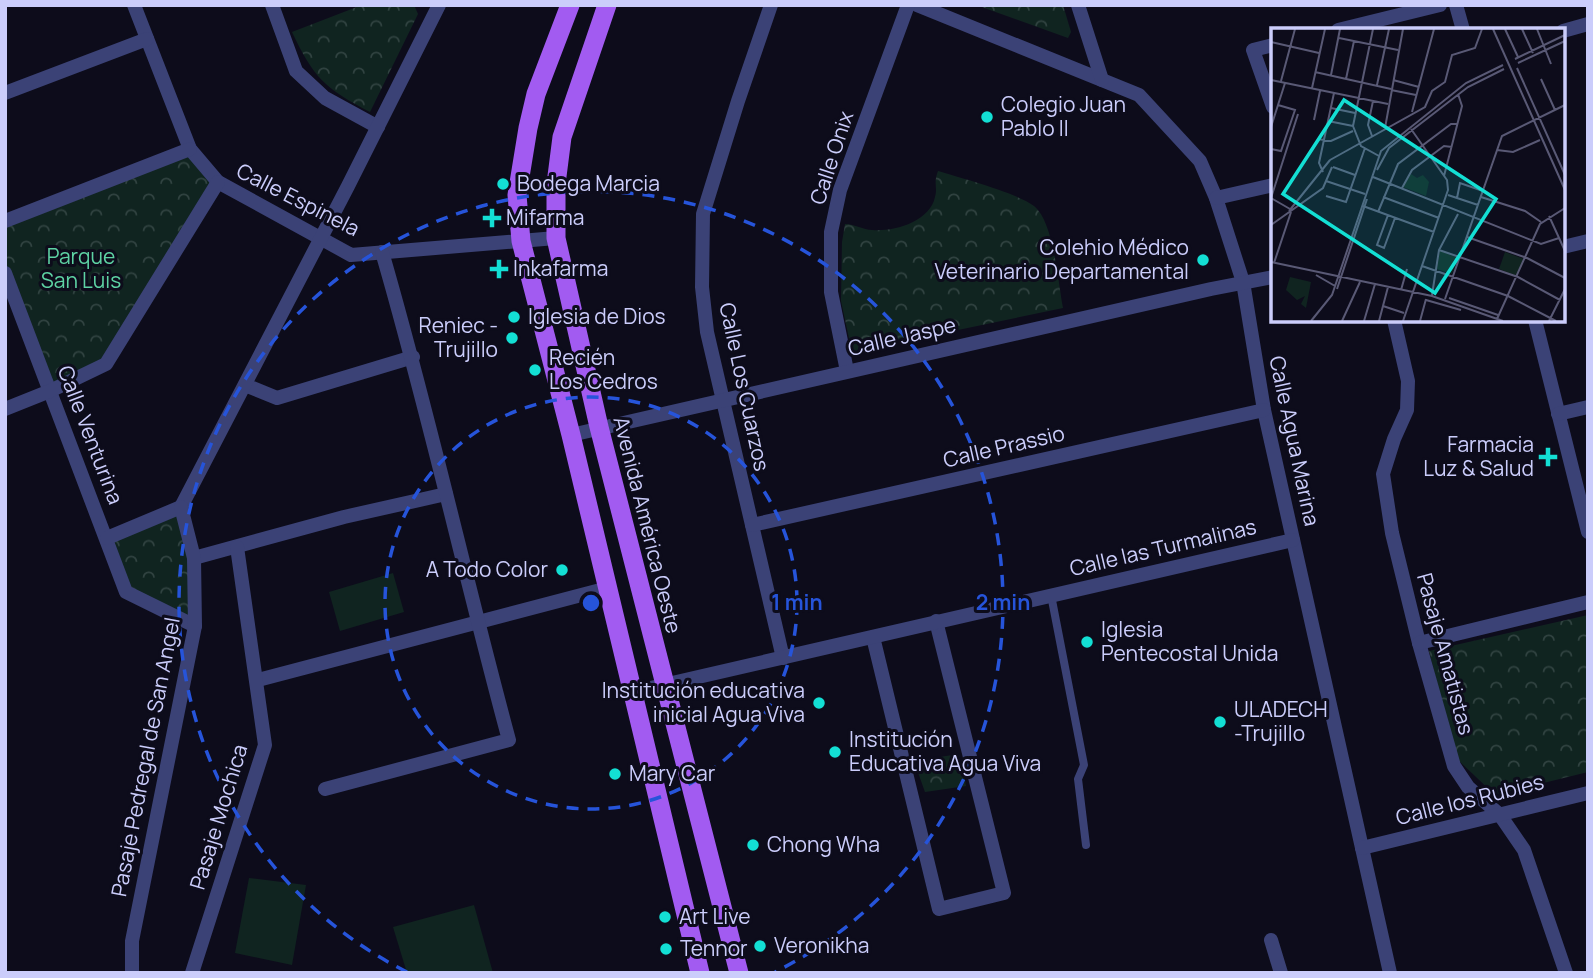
<svg xmlns="http://www.w3.org/2000/svg" width="1593" height="978" font-family="Manrope,sans-serif">
	<style>
		.grass { fill: #102420 }
		.park { fill: url(#park-crowns) }
		.lines { fill: none; stroke-linecap: round; stroke-linejoin: round }
		.service { stroke: #3b4276; stroke-width: 8 }
		.minor { stroke: #3b4276; stroke-width: 14 }
		.primary { stroke: #a25bf1; stroke-width: 19 }
		.ring { fill: none; stroke: #2654da; stroke-width: 3.5; stroke-dasharray: 12 9 }
		.poi-dot { fill: #13dfd4; stroke: #0d0c1b; stroke-width: 2.5 }
		.labels { text-anchor: middle; stroke-width: 6; stroke-linejoin: round; paint-order: stroke }
		.poi-label { font-size: 21px; fill: #cbcdfb; stroke: #0d0c1b; text-anchor: start }
		.street-label { font-size: 21px; fill: #cbcdfb; stroke: #0d0c1b }
		.park-label { font-size: 21px; fill: #5ed3a4; stroke: #0d0c1b }
		.inset-road { fill: none; stroke: #595975; stroke-width: 2 }
		.view { fill: #13dfd4; fill-opacity: 0.15; stroke: #13dfd4; stroke-width: 3.5 }
		.inset-edge { fill: none; stroke: #cbcdfb; stroke-width: 3.5 }
		.centre { fill: #2654da; stroke: #0d0c1b; stroke-width: 3.5 }
		.ring-label { font-size: 21px; text-anchor: middle; font-weight: bold; fill: #2654da; stroke: #0d0c1b; stroke-width: 6; stroke-linejoin: round; paint-order: stroke }
	</style>
	<defs>
		<pattern id="park-crowns" width="20" height="18" patternUnits="userSpaceOnUse" patternTransform="scale(1.75)"><rect width="20" height="18" fill="#102420"/><path d="M2 6a3 3 0 1 1 6 0M12 15a3 3 0 1 1 6 0" fill="none" stroke="#314341"/></pattern>
	</defs>
	<rect width="100%" height="100%" fill="#0d0c1b"/>
	<!-- grass -->
	<g class="grass">
		<polygon points="393,573 404,612 340,631 329,592"/>
		<polygon points="249,878 306,885 292,965 235,953"/>
		<polygon points="474,905 493,973 407,973 393,927"/>
	</g>
	<!-- park -->
	<g class="park">
		<path d="M362,5H414L418,14L370,112C324,88 314,78 292,32Z"/>
		<polygon points="976,5 1063,5 1071,32 1068,38"/>
		<polygon points="190,149 218,182 106,364 50,391 5,273 5,221"/>
		<path d="M938,171C961,178 1017,193 1034,206C1054,222 1058,283 1063,308L852,352L841,301L842,242L845,224C855,224 863,230 872,230C893,232 930,222 935,197C938,187 933,184 938,171Z"/>
		<polygon points="178,509 194,558 195,626 121,582 107,538"/>
		<polygon points="1588,615 1588,772 1495,795 1456,758 1429,651"/>
		<polygon points="959,754 966,786 925,792 914,761"/>
	</g>
	<g class="lines">
		<!-- service -->
		<polyline class="service" points="1051,595 1084,765 1078,779 1086,845"/>
		<!-- minor -->
		<g class="minor">
			<polyline points="134,5 190,149 218,182 351,255 556,238"/>
			<polyline points="272,5 296,71 325,98 378,127"/>
			<polyline points="771,5 738,101 703,214 702,287 707,332 783,658"/>
			<polyline points="917,5 1139,95 1200,161 1216,198 1243,282 1264,410 1390,973"/>
			<polyline points="1078,5 1102,80"/>
			<polyline points="1456,5 1463,30"/>
			<polyline points="1338,30 1440,5"/>
			<polyline points="1563,31 1588,24"/>
			<polyline points="1273,45 1253,50 1273,107"/>
			<polyline points="5,93 147,39"/>
			<polyline points="1216,198 1273,185"/>
			<polyline points="5,221 190,149"/>
			<polyline points="1563,247 1588,241"/>
			<polyline points="5,273 126,592 195,626"/>
			<polyline points="1394,320 1408,381 1407,410 1394,439 1383,474 1392,533 1419,643 1454,766 1468,787 1500,815 1524,850 1566,973"/>
			<polyline points="1535,320 1588,532"/>
			<polyline points="847,371 831,292 831,232 840,190 908,5"/>
			<polyline points="245,385 277,398 413,357"/>
			<polyline points="5,409 50,391 106,364 218,182"/>
			<polyline points="1558,414 1588,407"/>
			<polyline points="571,435 1211,289 1273,277"/>
			<polyline points="181,507 348,186 439,5"/>
			<polyline points="752,525 1264,410"/>
			<polyline points="107,538 181,507"/>
			<polyline points="194,558 344,517 446,494"/>
			<polyline points="873,637 939,909 1004,893 936,621"/>
			<polyline points="1419,643 1588,602"/>
			<polyline points="258,680 608,588"/>
			<polyline points="633,692 1293,540"/>
			<path d="M325,789L509,740C465,578 429,413 382,252"/>
			<polyline points="1362,848 1588,793"/>
			<polyline points="1271,940 1281,973"/>
			<polyline points="132,973 132,941 195,626 194,558 181,507"/>
			<polyline points="192,973 265,745 237,547"/>
		</g>
		<!-- primary -->
		<g class="primary">
			<polyline points="570,5 536,94 528,128 517,195 521,241 571,435 700,973"/>
			<polyline points="607,5 562,137 556,184 556,238 599,427 739,973"/>
		</g>
	</g>
	<!-- distance rings -->
	<g class="ring">
		<circle cx="591" cy="603" r="206"/>
		<path d="M407 972A412 412 0 1 1 775 972"/>
	</g>
	<!-- markers -->
	<g class="poi-dot">
		<circle cx="987" cy="117" r="7"/>
		<circle cx="503" cy="184" r="7"/>
		<path d="M488.5 207.5h7v7h7v7h-7v7h-7v-7h-7v-7h7z"/>
		<circle cx="1203" cy="260" r="7"/>
		<path d="M495.5 258.5h7v7h7v7h-7v7h-7v-7h-7v-7h7z"/>
		<circle cx="514" cy="317" r="7"/>
		<circle cx="512" cy="338" r="7"/>
		<circle cx="535" cy="370" r="7"/>
		<path d="M1544.5 446.5h7v7h7v7h-7v7h-7v-7h-7v-7h7z"/>
		<circle cx="562" cy="570" r="7"/>
		<circle cx="1087" cy="642" r="7"/>
		<circle cx="819" cy="703" r="7"/>
		<circle cx="1220" cy="722" r="7"/>
		<circle cx="835" cy="752" r="7"/>
		<circle cx="615" cy="774" r="7"/>
		<circle cx="753" cy="845" r="7"/>
		<circle cx="665" cy="917" r="7"/>
		<circle cx="760" cy="946" r="7"/>
		<circle cx="666" cy="949" r="7"/>
	</g>
	<g class="labels">
		<!-- poi labels -->
		<g class="poi-label">
			<text x="1001" y="112">Colegio Juan<tspan x="1001" dy="24">Pablo II</tspan></text>
			<text x="517" y="191">Bodega Marcia</text>
			<text x="506" y="225">Mifarma</text>
			<text x="1189" y="255" text-anchor="end">Colehio Médico<tspan x="1189" dy="24">Veterinario Departamental</tspan></text>
			<text x="513" y="276">Inkafarma</text>
			<text x="528" y="324">Iglesia de Dios</text>
			<text x="498" y="333" text-anchor="end">Reniec -<tspan x="498" dy="24">Trujillo</tspan></text>
			<text x="549" y="365">Recién<tspan x="549" dy="24">Los Cedros</tspan></text>
			<text x="1534" y="452" text-anchor="end">Farmacia<tspan x="1534" dy="24">Luz &amp; Salud</tspan></text>
			<text x="548" y="577" text-anchor="end">A Todo Color</text>
			<text x="1101" y="637">Iglesia<tspan x="1101" dy="24">Pentecostal Unida</tspan></text>
			<text x="805" y="698" text-anchor="end">Institución educativa<tspan x="805" dy="24">inicial Agua Viva</tspan></text>
			<text x="1234" y="717">ULADECH<tspan x="1234" dy="24">-Trujillo</tspan></text>
			<text x="849" y="747">Institución<tspan x="849" dy="24">Educativa Agua Viva</tspan></text>
			<text x="629" y="781">Mary Car</text>
			<text x="767" y="852">Chong Wha</text>
			<text x="679" y="924">Art Live</text>
			<text x="774" y="953">Veronikha</text>
			<text x="680" y="956">Tennor</text>
		</g>
		<!-- street labels -->
		<g class="street-label">
			<text transform="translate(832 158) rotate(-72)" y="7">Calle Onix</text>
			<text transform="translate(298 200) rotate(27)" y="7">Calle Espinela</text>
			<text transform="translate(902 337) rotate(-13)" y="7">Calle Jaspe</text>
			<text transform="translate(744 387) rotate(78)" y="7">Calle Los Cuarzos</text>
			<text transform="translate(90 435) rotate(69)" y="7">Calle Venturina</text>
			<text transform="translate(1294 441) rotate(78)" y="7">Calle Agua Marina</text>
			<text transform="translate(1004 447) rotate(-13)" y="7">Calle Prassio</text>
			<text transform="translate(647 525) rotate(76)" y="7">Avenida América Oeste</text>
			<text transform="translate(1163 548) rotate(-13)" y="7">Calle las Turmalinas</text>
			<text transform="translate(1445 654) rotate(75)" y="7">Pasaje Amatistas</text>
			<text transform="translate(146 757) rotate(-79)" y="7">Pasaje Pedregal de San Angel</text>
			<text transform="translate(1470 800) rotate(-14)" y="7">Calle los Rubies</text>
			<text transform="translate(219 817) rotate(-73)" y="7">Pasaje Mochica</text>
		</g>
		<!-- park labels -->
		<g class="park-label">
			<text x="81" y="264">Parque<tspan x="81" dy="24">San Luis</tspan></text>
		</g>
	</g>
	<!-- overview -->
	<g transform="translate(1271 28)">
		<rect width="294" height="294" fill="#0d0c1b"/>
		<path d="M140,146L146,150L152,147L158,154L155,168L132,159ZM169,223L187,230L181,246L166,241ZM234,224L253,231L246,248L228,241Z" fill="#102420"/>
		<path d="M19,249L40,254L35,280L30,276L34,268L26,272L15,262Z" fill="#102420"/>
		<path class="inset-road" d="M102,1L82,98L90,118L108,128M222,1L294,162M234,1L247,29M251,1L262,25M266,1L280,36M68,10L127,22M0,14L48,25M244,31L294,7M247,35L294,13M246,40L294,147M44,44L120,61M60,47L69,1M75,51L83,13M270,51L284,82M0,52L117,76M122,52L148,59M10,53L24,1M106,57L118,1M41,60L54,1M120,62L145,67M60,80L84,85M141,84L163,1M43,92L49,63M57,93L82,98M0,99L14,55M114,100L132,1M101,108L97,97L102,73M46,111L60,113L82,103M0,121L10,123L24,82L7,77M226,122L242,124L269,112M59,132L154,79L161,63L174,54L181,27L204,20L211,1M62,139L84,147M106,142L118,120L197,59L233,41M52,144L48,135L63,65M173,148L191,78L187,66M102,149L270,216L288,210M55,153L94,166M131,160L141,142L173,118L181,119M177,167L207,177M55,168L75,174L94,120M112,169L168,190M210,169L254,183L270,194M0,170L27,86M0,170L19,181M186,170L189,155L212,163M92,178L163,204M18,183L59,132M107,184L127,136L180,96H187M117,187L106,217L113,220L124,190M278,188L294,223M0,197L52,160L61,139M196,209L256,230L294,250M168,222L247,249L289,272M0,234L161,268L232,293M3,235L20,184M151,238L237,268L285,293M45,247L64,258M66,261L96,171M130,262L136,241M161,267L168,222L187,186M178,270L227,287M174,271L231,108L294,77M155,272L190,282M112,278L133,285M226,291L269,196L294,180M40,293L61,267L110,123L195,55L232,37M71,293L89,254M93,293L104,256M108,293L117,259M132,293L177,162L176,152L140,101M149,293L155,271M278,293L294,261"/>
		<path class="view" d="M73,72L225,171L164,265L12,166Z"/>
		<rect width="294" height="294" class="inset-edge"/>
	</g>
	<circle cx="591" cy="603" r="10" class="centre"/>
	<g class="ring-label">
		<text x="797" y="610">1 min</text>
		<text x="1003" y="610">2 min</text>
	</g>
	<!-- border -->
	<rect width="1593" height="978" fill="none" stroke="#cbcdfb" stroke-width="14"/>
</svg>
